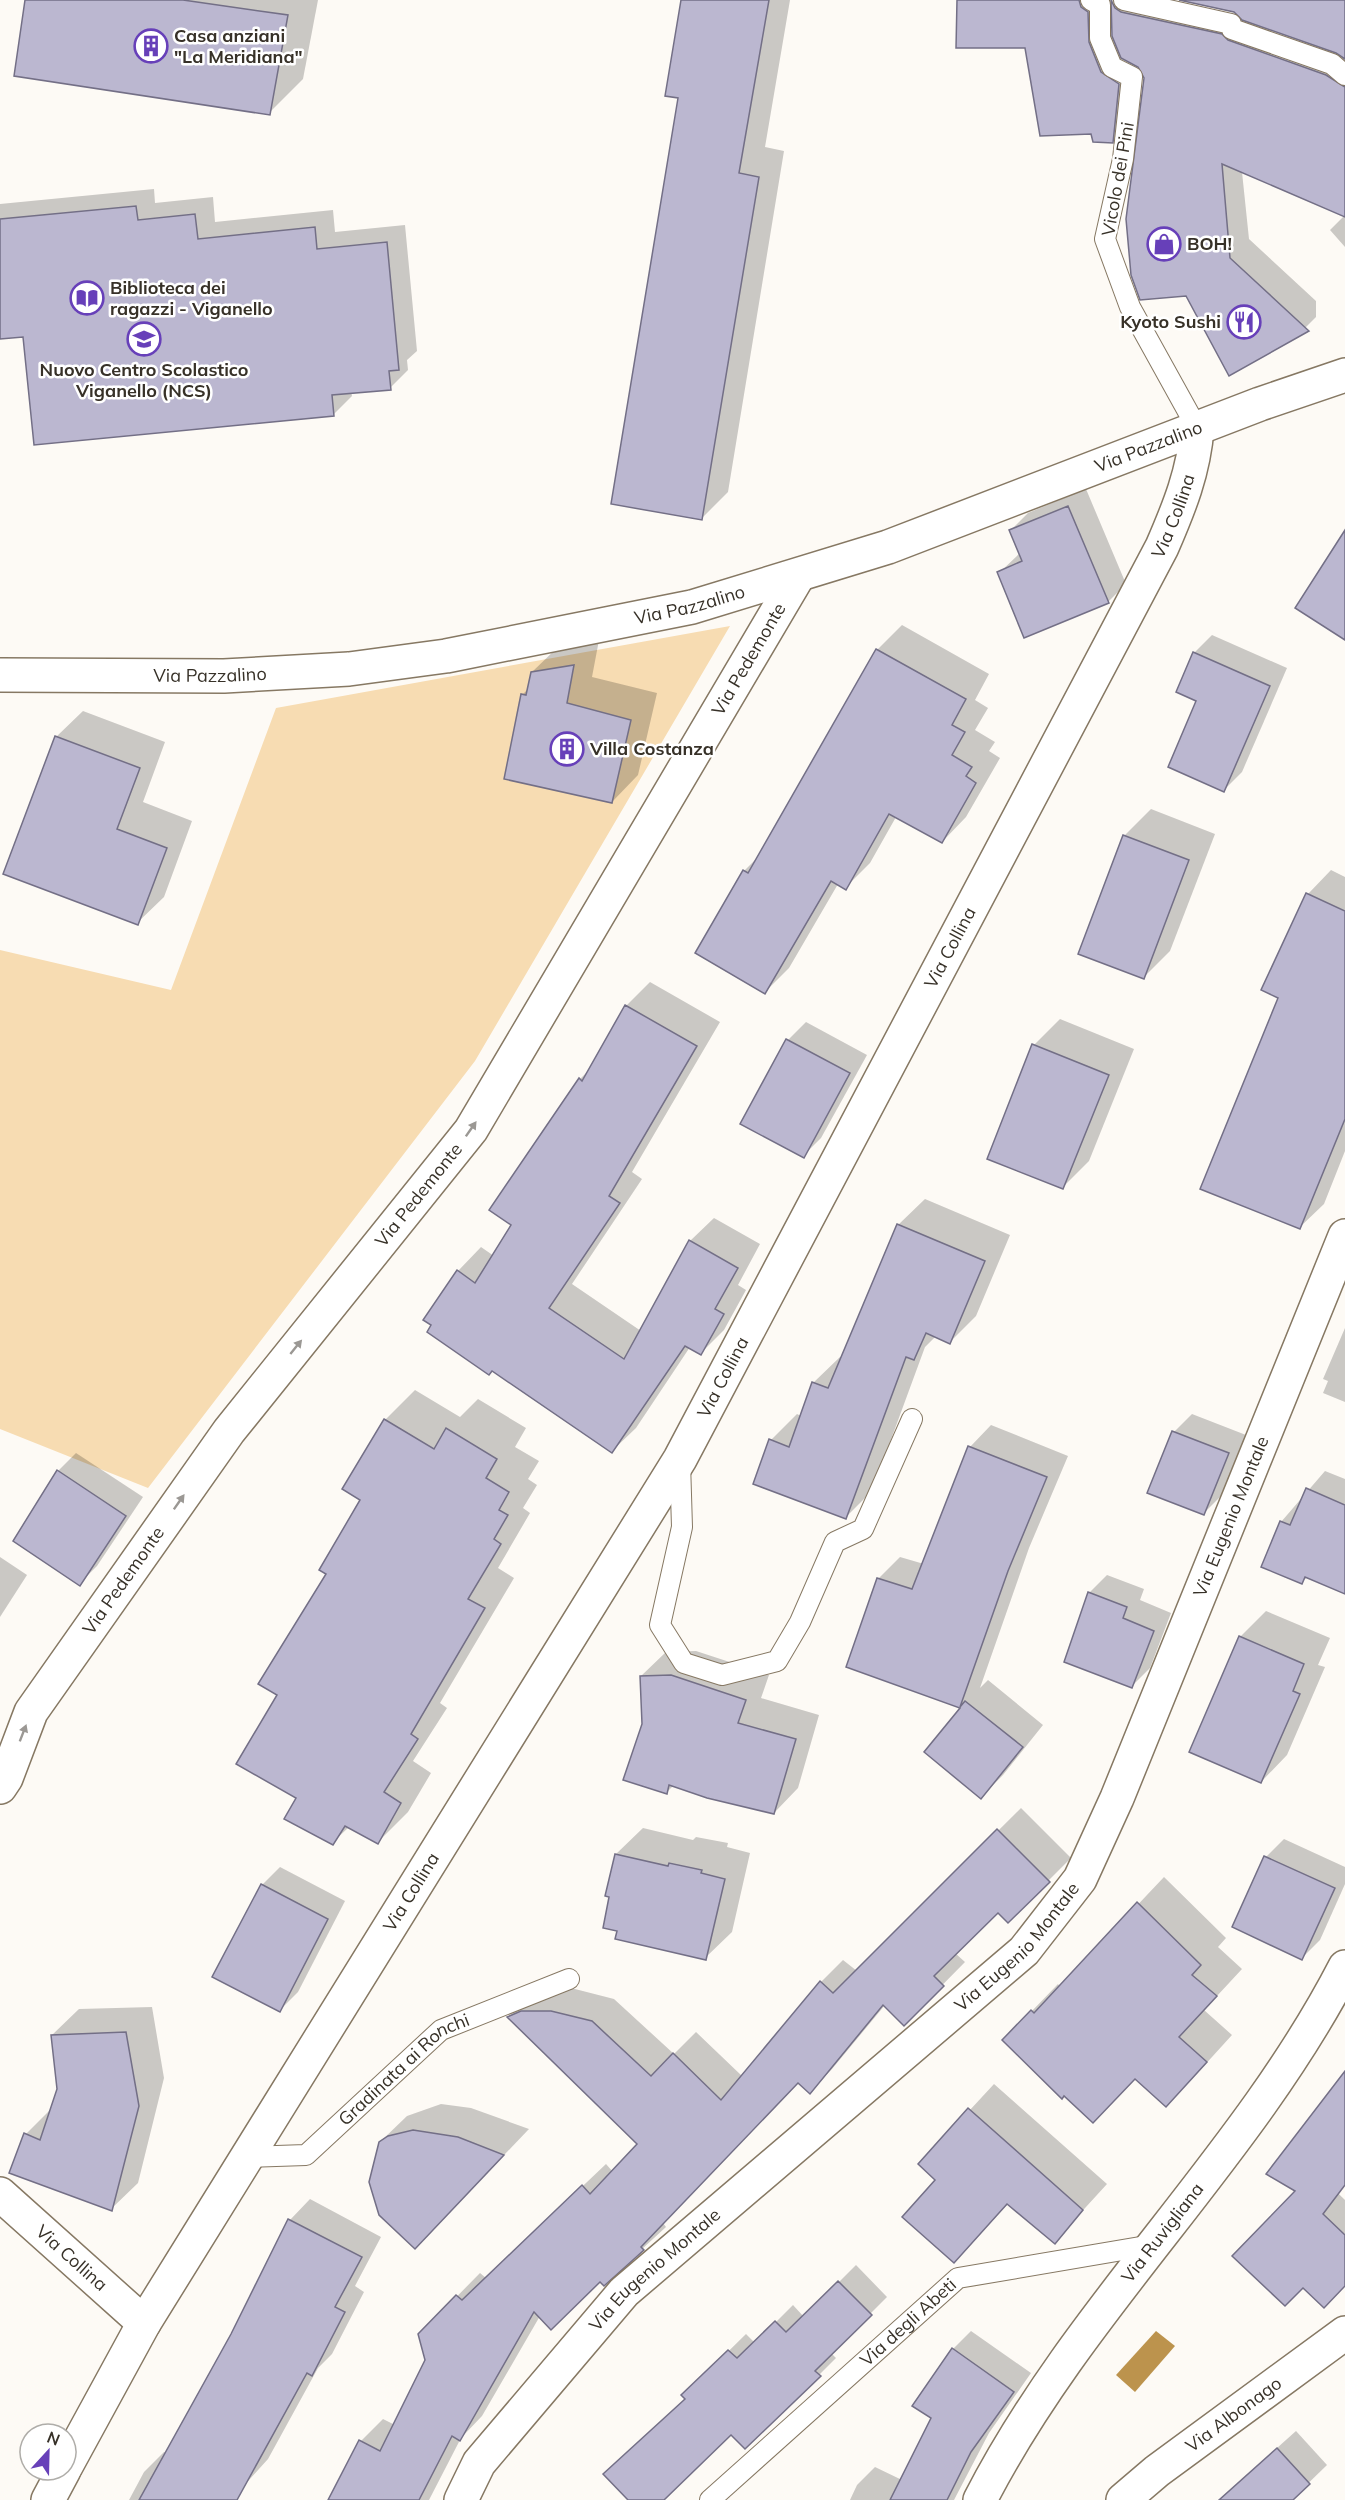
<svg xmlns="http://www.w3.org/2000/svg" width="1345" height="2500" font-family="Mulish,sans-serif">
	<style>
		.green { fill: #f7dcb2 }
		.water { fill: #bc934d }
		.shadow { fill: #0003 }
		.building { fill: #bbb7d0; stroke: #736f86; stroke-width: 1.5 }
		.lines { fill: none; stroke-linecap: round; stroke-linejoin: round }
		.service-casing { stroke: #867863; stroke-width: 22 }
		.minor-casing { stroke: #867863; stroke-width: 36 }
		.secondary-casing { stroke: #867863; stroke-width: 36 }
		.service { stroke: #fff; stroke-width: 20 }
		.minor { stroke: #fff; stroke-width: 33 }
		.secondary { stroke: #fff; stroke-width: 33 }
		.oneway { fill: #9b9894 }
		.labels { text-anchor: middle; stroke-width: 5; stroke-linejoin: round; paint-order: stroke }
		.poi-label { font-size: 18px; font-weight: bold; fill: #373128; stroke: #fff; text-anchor: start }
		.street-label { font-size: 18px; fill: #373128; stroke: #fff }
	</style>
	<rect width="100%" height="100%" fill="#fdfaf5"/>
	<!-- green -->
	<polygon class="green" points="730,626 475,1061 148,1488 0,1429 0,950 171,990 276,708"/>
	<!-- water -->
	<polygon class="water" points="1156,2331 1175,2346 1135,2392 1116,2375"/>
	<!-- shadow -->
	<g class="shadow">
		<polygon points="27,0 318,0 303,79 269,113"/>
		<polygon points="683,0 790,0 765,147 784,151 728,492 702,518 680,97"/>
		<polygon points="959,0 1106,0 1107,23 1113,38 1112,0 1171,0 1239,15 1234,11 1186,0 1345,0 1345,247 1330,230 1345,215 1242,172 1249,239 1316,301 1316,317 1297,336 1230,374 1145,77 1138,63 1131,123 1112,142 1092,133 1026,47"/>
		<polygon points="154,189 155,203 213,197 215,222 333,210 335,232 405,225 417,351 407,360 408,370 390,388 351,392 352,396 334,414 24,335 0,337 0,204"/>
		<polygon points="1086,489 1126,584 1108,602 999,573 1020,553 1010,531 1028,513"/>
		<polygon points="902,625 989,674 975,700 988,708 975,730 995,742 989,751 1000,758 966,817 942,842 896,817 870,863 845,888 838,884 789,968 765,992 744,871 761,854 878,649"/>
		<polygon points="1212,635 1287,668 1242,772 1224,790 1194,653"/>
		<polygon points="599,640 592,677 657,693 638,775 612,802 506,778 523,694 529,688 532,672 559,646"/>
		<polygon points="83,711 165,742 143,802 192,821 164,897 137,923 56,737"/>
		<polygon points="1151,809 1215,834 1170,951 1144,977 1124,836"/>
		<polygon points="1331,870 1345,877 1345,1151 1324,1204 1300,1227 1280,997 1263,989 1308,894"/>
		<polygon points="650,982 720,1022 632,1172 642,1179 572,1284 641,1331 690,1241 714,1218 760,1244 738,1285 746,1290 724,1330 701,1353 690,1347 636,1428 612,1451 458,1271 481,1247 494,1256 513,1225 580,1079 591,1068 626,1006"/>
		<polygon points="1060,1019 1134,1049 1089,1161 1063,1187 1034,1045"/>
		<polygon points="806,1022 867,1055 821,1138 803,1156 742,1123 788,1040"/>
		<polygon points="925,1199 1010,1235 976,1316 950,1342 936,1336 925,1347 872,1491 846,1517 771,1440 797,1414 801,1416 813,1383 840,1357 843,1358 898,1225"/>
		<polygon points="1345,1328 1345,1402 1323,1393 1328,1381 1323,1379"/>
		<polygon points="415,1390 460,1417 478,1399 526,1428 515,1447 539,1461 528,1479 537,1485 523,1508 530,1513 498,1568 514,1578 440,1703 447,1708 413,1761 431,1773 408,1812 378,1842 349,1827 332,1843 298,1797 279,1694 362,1499 385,1420"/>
		<polygon points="1192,1414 1246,1435 1221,1496 1203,1514 1149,1492 1174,1432"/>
		<polygon points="991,1425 1068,1456 1029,1548 980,1688 988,1680 1043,1725 1003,1775 981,1797 962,1707 848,1666 878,1579 900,1557 924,1564 970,1447"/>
		<polygon points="76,1453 143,1497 97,1566 79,1584 27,1518 59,1470"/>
		<polygon points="1325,1471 1345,1479 1345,1592 1307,1577 1302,1582 1281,1522"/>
		<polygon points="0,1557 27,1575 0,1617"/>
		<polygon points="1107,1575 1144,1589 1140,1600 1171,1613 1150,1668 1132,1686 1089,1593"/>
		<polygon points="1266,1611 1330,1638 1318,1665 1325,1667 1287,1755 1261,1782 1240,1637"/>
		<polygon points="696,1651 769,1675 761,1698 819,1715 798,1788 774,1813 674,1785 666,1793 643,1724 641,1676 666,1652"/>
		<polygon points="1021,1808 1071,1858 1008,1921 998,1911 955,1953 965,1962 904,2024 885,2005 832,2069 810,2092 798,2082 663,2223 666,2227 604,2284 600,2280 540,2316 482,2416 461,2438 429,2500 330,2500 361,2441 383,2419 395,2425 427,2360 420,2334 480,2273 486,2278 606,2164 613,2172 639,2144 509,2017 531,1994 545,1989 575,1989 614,1999 674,2054 696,2032 742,2076 821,1982 843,1960 857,1971"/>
		<polygon points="643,1828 693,1840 696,1837 728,1843 727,1847 750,1853 732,1932 705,1958 616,1854"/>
		<polygon points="1284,1839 1345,1867 1345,1884 1320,1940 1302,1958 1266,1857"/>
		<polygon points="280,1867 345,1901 298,1992 280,2010 262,1885"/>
		<polygon points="1164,1877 1226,1938 1218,1947 1242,1969 1204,2010 1232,2035 1192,2079 1166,2105 1136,2078 1004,2040 1058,1984 1060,1987"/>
		<polygon points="152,2007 164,2078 138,2183 111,2209 26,2134 52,2108 58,2089 52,2035 79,2009"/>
		<polygon points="994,2084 1107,2184 1054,2242 1009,2203 954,2261 937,2179 920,2164"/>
		<polygon points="441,2104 471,2108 529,2129 441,2221 380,2142 407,2116"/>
		<polygon points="1316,2172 1345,2200 1345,2285 1303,2286"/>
		<polygon points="310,2199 381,2237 355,2286 364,2292 332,2354 318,2368 268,2459 231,2500 129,2500 144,2472 164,2452 167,2453 232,2334 290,2220"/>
		<polygon points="856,2265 887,2297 831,2353 836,2358 819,2375 731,2433 662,2500 630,2500 686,2398 684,2395 746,2334 755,2343 793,2305 804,2317"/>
		<polygon points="971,2331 1031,2373 989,2433 954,2500 850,2500 857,2485 875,2467 902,2480 933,2418 953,2349"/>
		<polygon points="1296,2431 1327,2465 1291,2500 1219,2500"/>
	</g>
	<!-- building -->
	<g class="building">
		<polygon points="25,0 183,0 288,15 270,115 14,76"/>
		<polygon points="681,0 769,0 739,173 759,177 702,520 611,504 678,98 665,96"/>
		<polygon points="957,0 1079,0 1081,7 1088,12 1089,42 1101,72 1119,84 1113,143 1093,142 1091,134 1040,136 1025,48 956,48"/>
		<polygon points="1111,0 1115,8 1121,12 1222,34 1228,40 1326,75 1345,87 1345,217 1222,164 1230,258 1309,331 1229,376 1186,296 1140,300 1131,275 1126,219 1144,78 1138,67 1121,58 1112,36"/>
		<polygon points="1179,0 1345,0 1345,59 1336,53 1242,20 1234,12"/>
		<polygon points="136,206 138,220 195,214 198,239 315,227 317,249 387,242 399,370 389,371 391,390 332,395 334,416 34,445 23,337 0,339 0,219"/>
		<polygon points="1068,506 1109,603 1024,638 997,572 1022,561 1009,530"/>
		<polygon points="1345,530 1345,640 1295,608"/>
		<polygon points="876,649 966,699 952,725 965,732 952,755 972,767 966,776 976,783 942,843 889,814 846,890 831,881 765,994 695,953 743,870 748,873"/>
		<polygon points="1193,652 1270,686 1224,792 1168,767 1196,701 1176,692"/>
		<polygon points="574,665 567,703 631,720 612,803 504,779 521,694 526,695 531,672"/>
		<polygon points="55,736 140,768 117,829 167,848 138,925 3,874"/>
		<polygon points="1123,835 1189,860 1144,979 1078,954"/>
		<polygon points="1306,893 1345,911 1345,1119 1300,1229 1200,1189 1278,998 1261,990"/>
		<polygon points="625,1005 697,1046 609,1196 620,1203 549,1308 624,1359 689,1240 738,1268 715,1309 724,1314 701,1355 685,1346 612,1453 492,1371 489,1375 427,1332 431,1325 423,1320 457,1270 475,1283 511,1225 489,1210 579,1078 582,1081"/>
		<polygon points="786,1039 850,1073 804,1158 740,1124"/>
		<polygon points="1032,1044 1109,1075 1063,1189 987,1159"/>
		<polygon points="897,1224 985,1261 950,1344 926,1333 914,1360 906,1357 846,1519 753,1484 769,1439 789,1447 812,1382 828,1388"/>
		<polygon points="384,1419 434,1449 446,1428 497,1459 486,1478 509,1492 499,1510 508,1515 494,1539 501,1544 468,1599 485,1608 411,1734 418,1739 384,1792 401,1803 378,1844 345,1826 333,1845 284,1819 296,1798 236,1764 277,1695 258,1684 326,1574 319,1570 360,1500 342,1489"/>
		<polygon points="1172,1431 1229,1453 1204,1515 1147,1493"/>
		<polygon points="968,1446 1047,1477 1008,1571 960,1707 965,1701 1023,1747 981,1799 924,1752 960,1708 846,1667 877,1578 912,1589"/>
		<polygon points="57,1470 126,1516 80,1586 13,1541"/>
		<polygon points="1306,1488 1345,1505 1345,1594 1305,1577 1302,1584 1261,1567 1280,1521 1290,1525"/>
		<polygon points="1088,1592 1127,1607 1123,1618 1154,1631 1132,1688 1064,1662"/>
		<polygon points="1239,1636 1304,1664 1293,1691 1300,1694 1261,1783 1189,1752"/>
		<polygon points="671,1675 746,1700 738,1723 796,1739 774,1814 707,1798 669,1785 667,1794 623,1780 642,1724 640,1676"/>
		<polygon points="997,1829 1050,1882 1008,1923 998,1913 934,1976 944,1986 904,2026 883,2005 810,2094 798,2083 641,2247 644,2250 604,2286 600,2282 551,2330 534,2312 460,2441 452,2436 419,2500 328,2500 359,2440 380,2451 425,2360 418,2334 456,2295 462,2300 582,2185 590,2194 637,2144 507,2017 521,2011 551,2011 592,2021 651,2076 673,2053 721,2100 820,1981 833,1993"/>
		<polygon points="615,1854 668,1866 669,1863 702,1870 701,1873 725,1879 706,1960 615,1939 617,1931 603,1928 609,1897 605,1896"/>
		<polygon points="1264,1856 1335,1888 1302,1960 1232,1927"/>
		<polygon points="261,1884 328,1919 280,2012 212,1977"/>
		<polygon points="1137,1902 1201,1965 1192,1975 1217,1996 1179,2037 1207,2062 1166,2107 1135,2079 1093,2123 1064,2096 1062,2099 1002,2040 1031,2010 1034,2013"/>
		<polygon points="126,2032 139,2106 112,2211 9,2173 24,2133 40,2140 57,2089 51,2035"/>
		<polygon points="1345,2071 1345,2185 1323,2214 1345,2235 1345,2286 1324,2308 1303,2288 1285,2306 1232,2256 1295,2191 1266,2174"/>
		<polygon points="968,2108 1083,2210 1055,2244 1007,2204 954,2263 902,2217 935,2180 918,2164"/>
		<polygon points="413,2130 458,2137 504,2155 415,2249 379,2215 369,2182 379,2142 388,2136"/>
		<polygon points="288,2219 362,2257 335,2307 345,2312 312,2376 307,2373 237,2500 139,2500 231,2334"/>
		<polygon points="838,2281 872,2315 815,2371 821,2376 745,2449 731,2435 664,2500 628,2500 603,2474 685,2399 681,2395 728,2350 737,2358 775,2321 786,2332"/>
		<polygon points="952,2348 1014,2392 971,2452 947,2500 890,2500 931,2418 912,2406"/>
		<polygon points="1277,2448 1310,2484 1293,2500 1219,2500"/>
	</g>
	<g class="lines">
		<!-- service casing -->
		<g class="service-casing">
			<g id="service">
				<polyline points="1091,0 1100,5 1100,38 1112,67 1132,77 1123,159 1105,239 1130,307 1197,428"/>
				<polyline points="1124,0 1231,24 1232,29 1332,64 1345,75"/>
				<polyline points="680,1462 682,1527 660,1625 684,1663 722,1675 777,1661 800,1622 835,1542 863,1529 912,1419"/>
				<path id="s1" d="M247,2157L306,2155L441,2030L569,1979"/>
				<path id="s2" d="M710,2500L958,2278L1152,2245"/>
			</g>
		</g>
		<!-- minor casing -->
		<g class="minor-casing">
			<g id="minor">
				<path id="s3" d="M0,1787L6,1778L31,1712L229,1431L471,1130L798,576"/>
				<path id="s4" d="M0,2194L144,2323"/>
				<path id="s5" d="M66,2466L144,2323L680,1459L1162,547C1179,508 1194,471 1197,428"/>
				<polyline points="48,2500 64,2470"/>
				<path id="s6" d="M461,2500L479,2463L624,2292L1024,1951L1080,1879L1117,1798L1345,1236"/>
				<path id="s7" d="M1123,2500L1157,2471L1345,2333"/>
			</g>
		</g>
		<!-- secondary casing -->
		<g class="secondary-casing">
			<g id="secondary">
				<path id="s8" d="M0,675L224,676L349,669L446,656L692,607L888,547L1260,404L1345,375"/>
				<path id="s9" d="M980,2500C1079,2307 1246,2159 1345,1967"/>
			</g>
		</g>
		<!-- service -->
		<use href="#service" class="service"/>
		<!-- minor -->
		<use href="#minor" class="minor"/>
		<!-- secondary -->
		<use href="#secondary" class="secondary"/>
	</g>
	<!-- one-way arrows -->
	<defs><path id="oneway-solid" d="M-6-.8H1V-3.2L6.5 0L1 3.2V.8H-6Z" transform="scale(1.5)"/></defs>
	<g class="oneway">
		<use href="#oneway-solid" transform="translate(471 1129) rotate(-55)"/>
		<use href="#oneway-solid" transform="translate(296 1347) rotate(-51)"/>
		<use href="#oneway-solid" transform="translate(179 1502) rotate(-55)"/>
		<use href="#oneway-solid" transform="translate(23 1733) rotate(-69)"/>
	</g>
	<!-- icons -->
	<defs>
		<g id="building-ring" transform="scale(1.725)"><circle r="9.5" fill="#fff" stroke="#6740b9" stroke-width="1.5"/><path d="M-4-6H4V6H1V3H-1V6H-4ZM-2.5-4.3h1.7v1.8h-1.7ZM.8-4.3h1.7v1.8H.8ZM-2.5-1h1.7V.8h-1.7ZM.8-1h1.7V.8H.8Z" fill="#6740b9"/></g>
		<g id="shop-ring" transform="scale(1.725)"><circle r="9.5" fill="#fff" stroke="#6740b9" stroke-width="1.5"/><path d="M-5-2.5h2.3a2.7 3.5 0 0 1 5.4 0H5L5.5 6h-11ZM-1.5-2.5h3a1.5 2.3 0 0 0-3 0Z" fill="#6740b9"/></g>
		<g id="library-ring" transform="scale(1.725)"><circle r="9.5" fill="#fff" stroke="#6740b9" stroke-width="1.5"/><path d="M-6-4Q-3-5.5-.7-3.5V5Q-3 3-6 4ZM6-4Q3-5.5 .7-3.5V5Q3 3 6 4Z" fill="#6740b9"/></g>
		<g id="restaurant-ring" transform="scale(1.725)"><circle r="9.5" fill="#fff" stroke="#6740b9" stroke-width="1.5"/><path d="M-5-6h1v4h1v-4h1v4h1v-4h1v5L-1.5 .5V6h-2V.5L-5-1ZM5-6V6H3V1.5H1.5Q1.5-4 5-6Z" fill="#6740b9"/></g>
		<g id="school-ring" transform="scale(1.725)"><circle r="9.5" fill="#fff" stroke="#6740b9" stroke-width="1.5"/><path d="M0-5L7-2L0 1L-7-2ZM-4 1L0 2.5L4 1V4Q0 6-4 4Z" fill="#6740b9"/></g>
	</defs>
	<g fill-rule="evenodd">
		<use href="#building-ring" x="151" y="46"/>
		<use href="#shop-ring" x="1164" y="244"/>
		<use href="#library-ring" x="87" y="298"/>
		<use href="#restaurant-ring" x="1244" y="322"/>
		<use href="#school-ring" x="144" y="339"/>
		<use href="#building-ring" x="567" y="749"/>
	</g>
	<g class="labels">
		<!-- poi labels -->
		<g class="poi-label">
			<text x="174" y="42">Casa anziani<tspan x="174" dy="21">"La Meridiana"</tspan></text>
			<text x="1187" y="250">BOH!</text>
			<text x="110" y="294">Biblioteca dei<tspan x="110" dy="21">ragazzi - Viganello</tspan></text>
			<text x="1221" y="328" text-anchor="end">Kyoto Sushi</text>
			<text x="144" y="376" text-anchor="middle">Nuovo Centro Scolastico<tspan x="144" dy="21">Viganello (NCS)</tspan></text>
			<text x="590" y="755">Villa Costanza</text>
		</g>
		<!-- street labels -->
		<g class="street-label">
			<text transform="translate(1118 179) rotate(-80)" y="6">Vicolo dei Pini</text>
			<text dy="6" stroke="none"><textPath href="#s8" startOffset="1182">Via Pazzalino</textPath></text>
			<text dy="6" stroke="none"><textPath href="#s5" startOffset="2244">Via Collina</textPath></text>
			<text dy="6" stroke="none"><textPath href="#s8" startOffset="696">Via Pazzalino</textPath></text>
			<text dy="6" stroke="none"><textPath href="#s3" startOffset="1358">Via Pedemonte</textPath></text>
			<text dy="6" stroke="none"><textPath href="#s8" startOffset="210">Via Pazzalino</textPath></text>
			<text dy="6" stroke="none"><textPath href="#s5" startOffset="1758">Via Collina</textPath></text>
			<text dy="6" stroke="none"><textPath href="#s3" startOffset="728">Via Pedemonte</textPath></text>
			<text dy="6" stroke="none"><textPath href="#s5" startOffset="1272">Via Collina</textPath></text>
			<text dy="6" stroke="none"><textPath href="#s6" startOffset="1275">Via Eugenio Montale</textPath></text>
			<text dy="6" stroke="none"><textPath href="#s3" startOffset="242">Via Pedemonte</textPath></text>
			<text dy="6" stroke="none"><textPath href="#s5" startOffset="670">Via Collina</textPath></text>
			<text dy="6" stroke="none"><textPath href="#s6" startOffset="789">Via Eugenio Montale</textPath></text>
			<text dy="6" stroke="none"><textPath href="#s1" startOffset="190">Gradinata ai Ronchi</textPath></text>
			<text dy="6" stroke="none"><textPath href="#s9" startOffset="324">Via Ruvigliana</textPath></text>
			<text dy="6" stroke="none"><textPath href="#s4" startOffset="96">Via Collina</textPath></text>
			<text dy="6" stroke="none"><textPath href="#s6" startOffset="303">Via Eugenio Montale</textPath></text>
			<text dy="6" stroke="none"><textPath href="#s2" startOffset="266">Via degli Abeti</textPath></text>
			<text dy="6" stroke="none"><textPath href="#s7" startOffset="140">Via Albonago</textPath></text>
		</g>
	</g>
	<!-- north arrow -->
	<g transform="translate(48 2452) rotate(22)"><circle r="28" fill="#ffffff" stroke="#afada9" stroke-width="1.5"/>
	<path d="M0-4.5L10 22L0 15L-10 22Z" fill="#6740b9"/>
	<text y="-9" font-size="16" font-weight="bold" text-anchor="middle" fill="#373128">N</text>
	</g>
</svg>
